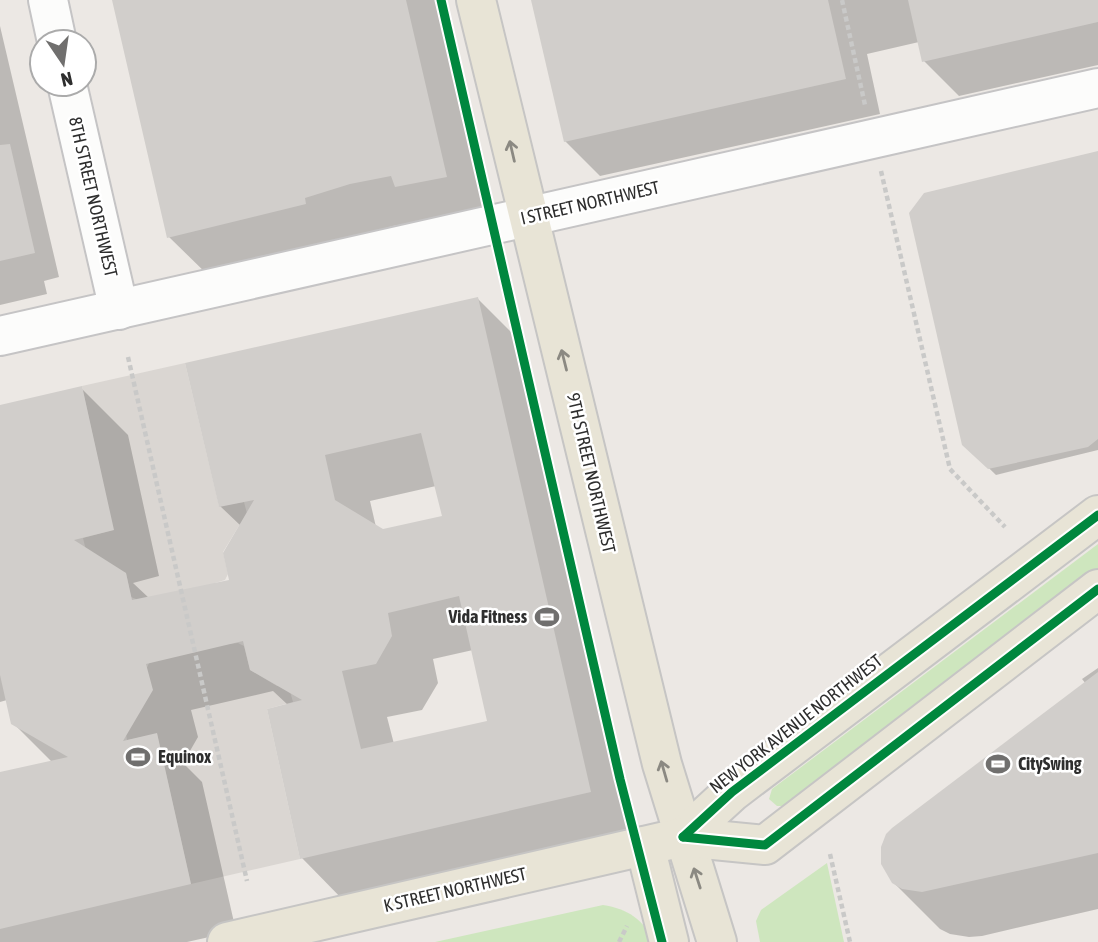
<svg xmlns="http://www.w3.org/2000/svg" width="1098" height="942" font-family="'Asap Condensed',sans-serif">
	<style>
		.green { fill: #cee6be }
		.plaza { fill: #dad6d2 }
		.shadow { fill: #0003; fill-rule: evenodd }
		.building { fill: #d1cecb; fill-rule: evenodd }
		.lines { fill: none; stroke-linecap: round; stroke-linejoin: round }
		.minor-casing { stroke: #c5c4c5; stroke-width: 42 }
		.major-casing { stroke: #c6c5c4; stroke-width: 42 }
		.path { stroke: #c9c9c8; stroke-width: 4.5; stroke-dasharray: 5 3.5; stroke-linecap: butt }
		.minor { stroke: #fcfcfb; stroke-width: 38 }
		.major { stroke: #e8e4d6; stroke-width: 38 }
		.cycleway-casing { stroke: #fff; stroke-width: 13 }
		.cycleway { stroke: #00873e; stroke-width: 9 }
		.oneway { stroke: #8b8982 }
		.labels { text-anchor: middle; stroke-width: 5; stroke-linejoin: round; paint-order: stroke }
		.street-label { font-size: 18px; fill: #2e2e2e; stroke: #fff }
		.poi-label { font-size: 18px; font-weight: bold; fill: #2e2e2e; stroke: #fff; text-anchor: start }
	</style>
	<rect width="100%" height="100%" fill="#ece8e4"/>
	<!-- green -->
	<g class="green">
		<polygon points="1098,544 1098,569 783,806 777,806 769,799 772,789"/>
		<polygon points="827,863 844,942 760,942 756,921 761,910"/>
		<path d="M603,905C628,909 643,919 654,942H435Z"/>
	</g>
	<!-- plaza -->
	<polygon class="plaza" points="185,363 219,506 244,502 249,521 240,524 223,552 228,574 225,580 215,583 228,644 238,643 244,646 250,670 277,686 288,684 293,702 267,709 300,859 191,884 157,734 127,740 124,721 149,663 136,599 131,597 126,573 88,559 83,538 113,530 82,386"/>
	<!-- shadow -->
	<g class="shadow">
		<polygon points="114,0 438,0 489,219 440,228 430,219 393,226 212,279 169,237"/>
		<polygon points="532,0 1098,0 1098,65 959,96 924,61 919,42 867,54 880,114 600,176 565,141"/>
		<polygon points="0,26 59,277 44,281 47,294 0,305"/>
		<polygon points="1098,153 1098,450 996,475 964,444"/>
		<path d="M478,299L524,345L636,838L348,905L302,858L288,705L273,691L191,710L198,737L183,763L202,782L236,931L187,942H0V774L52,762L13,723L7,700L0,702V406L81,388L128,435L159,576L133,583L149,598L232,582L241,526L220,506ZM436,486L444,518L383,531L376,527L370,501ZM473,650L489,722L394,744L387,717L422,710L438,683L433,659Z"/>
		<polygon points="1098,668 1098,909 982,936 969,937 950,934 940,929 893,882 1086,684 1082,679"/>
	</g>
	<!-- building -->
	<g class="building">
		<polygon points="112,0 406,0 447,177 395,187 391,176 350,184 305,198 306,204 167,238"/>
		<polygon points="531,0 828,0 846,79 564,142"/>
		<polygon points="908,0 1098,0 1098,22 922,62"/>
		<polygon points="10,144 35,253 0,261 0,145"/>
		<polygon points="1098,151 1098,439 1088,447 988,469 962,445 909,213 924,193"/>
		<path d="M478,297L591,792L300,859L267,709L302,700L250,670L243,641L146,664L153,690L123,741L157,733L191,884L0,929V772L68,757L11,724L0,675V405L82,386L114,530L74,540L126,573L132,600L229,580L223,553L254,500L219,507L185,363ZM421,433L442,516L383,529L335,500L325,455ZM459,596L487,721L361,749L342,671L376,664L392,636L388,613Z"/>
		<polygon points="1098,672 1098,853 922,892 902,889 892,883 881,864 881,847 886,834 892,828"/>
	</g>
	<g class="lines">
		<!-- minor casing -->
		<g class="minor-casing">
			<g id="minor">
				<polyline points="48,0 57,42"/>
				<polyline points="67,84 119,310"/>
				<polyline points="0,336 1098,88"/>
			</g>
		</g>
		<!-- major casing -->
		<g class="major-casing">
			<g id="major">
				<polyline points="476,0 662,764 717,942"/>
				<polyline points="683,837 732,792 1098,515"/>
				<polyline points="645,846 669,942"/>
				<polyline points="227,942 683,837 765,845 1098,589"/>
			</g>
		</g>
		<!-- path -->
		<g class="path">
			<polyline points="842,0 865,105"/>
			<polyline points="881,171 950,469 1005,527"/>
			<polyline points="128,357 247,881"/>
			<polyline points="830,854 850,942"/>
			<polyline points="619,942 627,926"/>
		</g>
		<!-- minor -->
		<use href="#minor" class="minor"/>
		<!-- major -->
		<use href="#major" class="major"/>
		<!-- cycleway casing -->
		<g class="cycleway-casing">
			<g id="cycleway">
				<polyline points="441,0 620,779 662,942"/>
				<polyline points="683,837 732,792 1098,515"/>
				<polyline points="683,837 765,845 1098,589"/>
			</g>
		</g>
		<!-- cycleway -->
		<use href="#cycleway" class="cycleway"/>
	</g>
	<!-- one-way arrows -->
	<defs><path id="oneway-shaft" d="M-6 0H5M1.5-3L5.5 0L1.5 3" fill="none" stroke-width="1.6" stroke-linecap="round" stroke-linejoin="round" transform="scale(1.75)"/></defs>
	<g class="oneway">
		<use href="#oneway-shaft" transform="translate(512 151) rotate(-103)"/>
		<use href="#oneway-shaft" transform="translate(564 360) rotate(-104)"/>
		<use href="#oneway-shaft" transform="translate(664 771) rotate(-106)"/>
		<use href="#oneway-shaft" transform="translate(697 878) rotate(-108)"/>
	</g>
	<!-- icons -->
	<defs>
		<g id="stadium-bare" transform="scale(1.89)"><path d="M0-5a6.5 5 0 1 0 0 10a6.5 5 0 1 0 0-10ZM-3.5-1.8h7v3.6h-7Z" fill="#706f6e" stroke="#fff" stroke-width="2.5" paint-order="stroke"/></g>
	</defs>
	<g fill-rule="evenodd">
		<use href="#stadium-bare" x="547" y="617"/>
		<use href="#stadium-bare" x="138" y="757"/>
		<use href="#stadium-bare" x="998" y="764"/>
	</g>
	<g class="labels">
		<!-- street labels -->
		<g class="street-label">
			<text transform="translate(93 197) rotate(77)" y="6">8TH STREET NORTHWEST</text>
			<text transform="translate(590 203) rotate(-13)" y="6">I STREET NORTHWEST</text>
			<text transform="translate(591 473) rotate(77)" y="6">9TH STREET NORTHWEST</text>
			<text transform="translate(796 724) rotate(-38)" y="6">NEW YORK AVENUE NORTHWEST</text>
			<text transform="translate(455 890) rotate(-13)" y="6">K STREET NORTHWEST</text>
		</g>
		<!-- poi labels -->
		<g class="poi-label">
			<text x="527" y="623" text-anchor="end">Vida Fitness</text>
			<text x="158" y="763">Equinox</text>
			<text x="1018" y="770">CitySwing</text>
		</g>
	</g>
	<!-- north arrow -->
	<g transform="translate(63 63) rotate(167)"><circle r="33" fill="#ffffff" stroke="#ababab" stroke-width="2"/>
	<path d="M0-5L12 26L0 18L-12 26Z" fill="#706f6e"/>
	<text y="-10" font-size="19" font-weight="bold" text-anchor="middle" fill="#2e2e2e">N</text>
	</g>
</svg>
